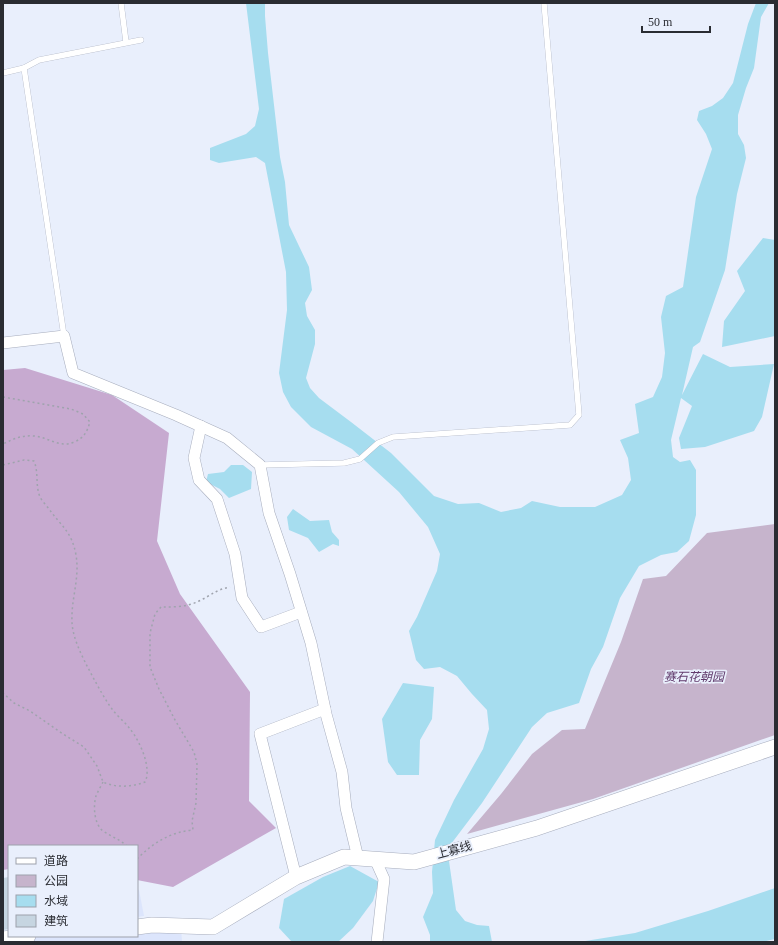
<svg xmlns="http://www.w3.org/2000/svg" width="778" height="945" font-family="'Times New Roman','Noto Sans SC',serif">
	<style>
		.built { fill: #dce5fc }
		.green { fill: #c6b4cc }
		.forest { fill: #c7aad0 }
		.water { fill: #a6ddef }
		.building { fill: #c6d5e1 }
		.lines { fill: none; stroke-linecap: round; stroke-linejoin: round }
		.lane-casing { stroke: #a7adbd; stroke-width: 6 }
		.street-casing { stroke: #a7adbd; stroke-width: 12 }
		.secondary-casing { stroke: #a7adbd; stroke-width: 16 }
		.path { stroke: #9fa3ad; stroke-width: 1.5; stroke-dasharray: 2 3; stroke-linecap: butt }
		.lane { stroke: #fff; stroke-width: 5.5 }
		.street { stroke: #fff; stroke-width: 11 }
		.secondary { stroke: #fff; stroke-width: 15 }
		.labels { text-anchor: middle; stroke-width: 3.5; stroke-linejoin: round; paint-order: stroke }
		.park-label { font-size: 12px; font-style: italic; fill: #603a6b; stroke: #e9effc }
		.street-label { font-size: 12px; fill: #2a2c32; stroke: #e9effc }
	</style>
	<rect width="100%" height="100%" fill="#e9effc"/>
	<!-- built -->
	<g class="built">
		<polygon points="137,889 139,890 144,916 137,917"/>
		<polygon points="181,926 182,942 3,942 32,936 137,936 137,929"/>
	</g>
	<!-- green -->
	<polygon class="green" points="775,524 775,735 593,799 467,834 501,794 532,754 562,730 585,729 621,642 643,579 666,576 707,533"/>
	<!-- forest -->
	<polygon class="forest" points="25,368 112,395 169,433 157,541 180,594 250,692 249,801 276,828 173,887 137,880 137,846 9,846 9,869 3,870 3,370"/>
	<!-- water -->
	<g class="water">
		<polygon points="246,3 265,3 265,16 268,53 280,157 285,182 289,225 309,267 312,290 305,303 307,316 315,330 315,344 306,378 310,388 319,398 351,422 391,453 434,496 458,504 479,503 501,512 521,508 532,501 560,507 595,507 622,495 631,480 628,458 620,440 639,433 635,404 653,397 662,377 665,353 661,317 666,296 683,287 696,197 712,149 706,134 697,120 699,111 712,106 723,98 733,83 748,24 756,3 769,3 761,17 754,68 746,88 738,115 738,134 744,145 746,158 737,194 725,270 700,342 693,347 682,395 703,354 730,367 774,364 762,417 754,431 705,447 681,449 679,438 692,406 681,398 671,440 673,457 680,462 690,460 696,470 696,515 689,541 677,552 661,555 639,566 620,598 603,647 591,669 579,703 547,713 532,727 482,803 451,844 449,861 456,910 465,921 477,925 489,926 492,942 430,942 430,935 423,917 433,893 432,872 435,840 454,800 483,749 489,729 487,710 472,694 457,676 440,667 424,669 416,660 409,631 417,617 437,571 440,554 428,527 399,492 352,449 311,427 291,407 283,392 279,373 287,310 286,272 265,163 256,157 219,163 210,160 210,148 246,134 255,126 259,109"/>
		<polygon points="763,238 775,240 775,336 722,347 724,321 745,291 737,271"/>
		<polygon points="231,465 243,465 252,472 251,489 229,498 220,489 206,482 208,474 224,472"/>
		<polygon points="293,509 310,521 329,520 332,532 339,540 339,546 333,544 319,552 308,538 289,530 287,517"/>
		<polygon points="403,683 434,687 432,719 420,740 419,775 397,775 388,762 382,719"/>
		<polygon points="350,866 379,882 373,901 353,928 338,942 292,942 279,928 284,899 323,877"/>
		<polygon points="775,888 775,939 762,942 579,942 635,933 708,911"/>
	</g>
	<!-- building -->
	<polygon class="building" points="9,877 9,929 3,930 3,878"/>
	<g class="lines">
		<!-- lane casing -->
		<g class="lane-casing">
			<g id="lane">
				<polyline points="121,3 126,42"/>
				<polyline points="3,73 24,68"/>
				<polyline points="64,336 24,68 39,60 141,40"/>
				<polyline points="260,465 344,463 360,459 378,443 393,437 570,425 579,415 544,3"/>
			</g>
		</g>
		<!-- street casing -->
		<g class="street-casing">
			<g id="street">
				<polyline points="3,343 64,336 73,373 176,415 227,438 260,465 269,513 290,574 311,643 326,714 342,772 346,808 358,858"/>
				<polyline points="201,426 194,458 199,480 217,499 235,554 242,598 261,627 301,612"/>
				<polyline points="375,859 384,879 377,942"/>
				<polyline points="296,877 260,734 325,709"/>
			</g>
		</g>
		<!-- secondary casing -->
		<g class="secondary-casing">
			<g id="secondary">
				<polyline points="137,927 152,925 213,927 296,877 344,857 414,862 537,828 775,747"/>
				<polyline points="3,939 28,936"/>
			</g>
		</g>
		<!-- path -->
		<g class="path">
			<path d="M3,397L71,409L83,414L90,422C87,432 84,438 74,442C59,449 47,436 33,436C22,435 13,439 3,444"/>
			<path d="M3,465L24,460L34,461C39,473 35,485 40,497C42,501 46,505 49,509C62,527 72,532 76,555C80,578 71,599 72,621C72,635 80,652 86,664C94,679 102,695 112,709C117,716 125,722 130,729C140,741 152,768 145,782C132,787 116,788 103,782L97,766L84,747L63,734L30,711L14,703L3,693"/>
			<path d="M103,782C101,786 98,791 96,796C93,806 94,824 103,831C112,837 119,839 127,846"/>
			<path d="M137,857L138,858C154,842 171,832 193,830L192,821L196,803L197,764L194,752L175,720L159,689L150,667V633L155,614L161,607C173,607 188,607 199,601C212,595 215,590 230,587"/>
		</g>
		<!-- lane -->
		<use href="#lane" class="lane"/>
		<!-- street -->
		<use href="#street" class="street"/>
		<!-- secondary -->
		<use href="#secondary" class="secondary"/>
	</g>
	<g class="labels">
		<!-- park labels -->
		<g class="park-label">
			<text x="694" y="681">赛石花朝园</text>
		</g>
		<!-- street labels -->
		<g class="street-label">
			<text transform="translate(454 850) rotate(-15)" y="4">上寡线</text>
		</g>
	</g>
	<!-- border -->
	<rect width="778" height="945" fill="none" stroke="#2a2c32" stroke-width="8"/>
	<!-- legend -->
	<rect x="8" y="845" width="130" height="92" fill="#e9effc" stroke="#9da1ab"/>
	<rect x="16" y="858" width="20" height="6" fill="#ffffff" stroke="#9da1ab"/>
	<text x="44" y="865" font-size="12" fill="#2a2c32">道路</text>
	<rect x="16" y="875" width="20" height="12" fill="#c6b4cc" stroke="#9da1ab"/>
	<text x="44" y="885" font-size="12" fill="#2a2c32">公园</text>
	<rect x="16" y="895" width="20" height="12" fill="#a6ddef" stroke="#9da1ab"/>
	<text x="44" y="905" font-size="12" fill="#2a2c32">水域</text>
	<rect x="16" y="915" width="20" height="12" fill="#c6d5e1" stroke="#9da1ab"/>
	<text x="44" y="925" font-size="12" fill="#2a2c32">建筑</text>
	<!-- scale -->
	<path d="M642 26v6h68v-6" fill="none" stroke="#2a2c32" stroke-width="2"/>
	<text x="648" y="26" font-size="12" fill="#2a2c32" stroke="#e9effc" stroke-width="3" paint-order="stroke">50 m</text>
</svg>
